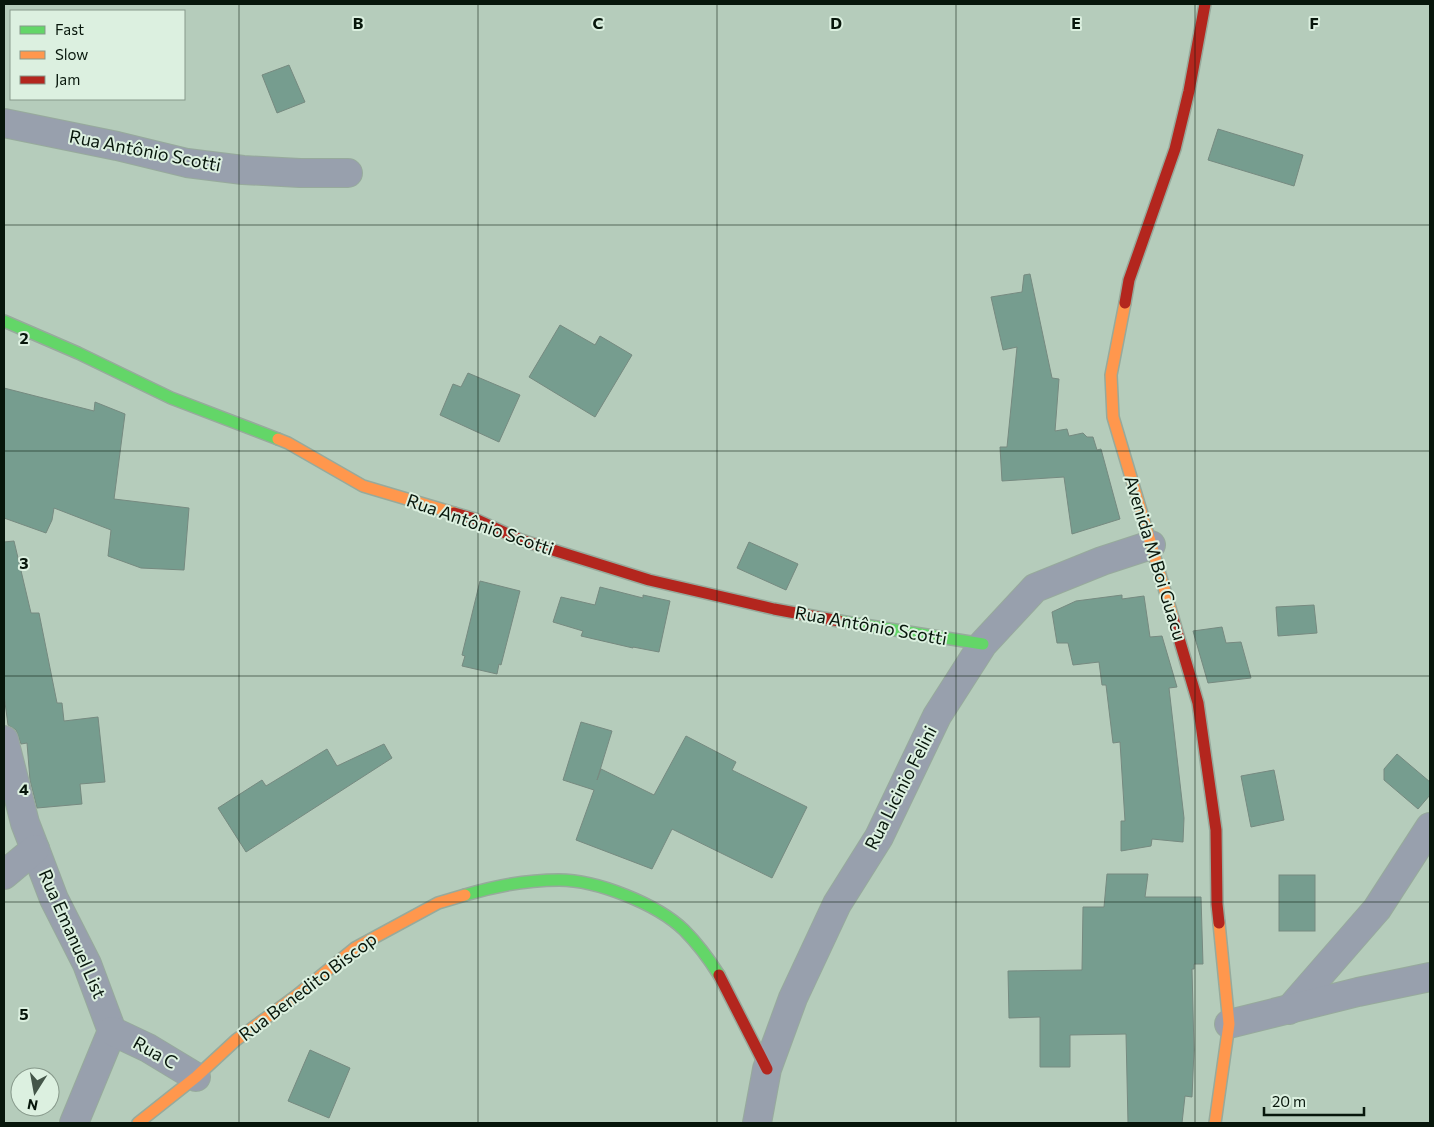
<svg xmlns="http://www.w3.org/2000/svg" width="1434" height="1127" font-family="Commissioner,sans-serif">
	<style>
		.building { fill: #769d8f; stroke: #768a80 }
		.lines { fill: none; stroke-linecap: round; stroke-linejoin: round }
		.street-casing { stroke: #97aa9c; stroke-width: 30 }
		.fast-casing { stroke: #97aa9c; stroke-width: 14 }
		.slow-casing { stroke: #97aa9c; stroke-width: 14 }
		.jam-casing { stroke: #97aa9c; stroke-width: 14 }
		.street { stroke: #98a0ad; stroke-width: 28 }
		.fast { stroke: #63d668; stroke-width: 11 }
		.slow { stroke: #ff974d; stroke-width: 11 }
		.jam { stroke: #b3261e; stroke-width: 11 }
		.grid { fill: none; stroke: #07160b; stroke-width: 1; stroke-opacity: 0.55 }
		.labels { text-anchor: middle; stroke-width: 4; stroke-linejoin: round; paint-order: stroke }
		.street-label { font-size: 18px; fill: #07160b; stroke: #dcf0e0 }
		.grid-label { font-size: 16px; text-anchor: middle; font-weight: bold; fill: #07160b; stroke: #dcf0e0; stroke-width: 4; stroke-linejoin: round; paint-order: stroke }
	</style>
	<rect width="100%" height="100%" fill="#b5ccbb"/>
	<!-- building -->
	<g class="building">
		<polygon points="289,65 305,102 277,113 262,75"/>
		<polygon points="1218,129 1303,155 1294,186 1208,160"/>
		<polygon points="1030,274 1052,378 1059,379 1055,431 1067,429 1069,436 1083,433 1087,437 1093,437 1097,450 1101,449 1120,519 1072,534 1064,477 1002,481 1000,447 1007,447 1017,347 1003,350 991,297 1022,292 1024,275"/>
		<polygon points="560,325 595,345 600,336 632,355 595,417 529,377"/>
		<polygon points="468,373 520,395 499,442 440,415 453,384 461,387"/>
		<polygon points="4,388 94,411 95,402 125,414 114,499 189,508 184,570 141,568 108,556 111,530 54,508 52,520 46,533 4,518"/>
		<polygon points="14,541 31,613 39,613 57,703 62,703 64,721 98,717 105,782 80,784 82,804 37,808 30,780 27,743 21,744 16,730 8,725 4,695 4,542"/>
		<polygon points="749,542 798,564 786,590 737,568"/>
		<polygon points="480,581 520,591 501,665 499,664 497,674 462,666 465,656 462,655"/>
		<polygon points="600,587 643,598 643,595 670,601 659,652 633,647 633,648 581,636 583,631 553,622 561,597 595,605"/>
		<polygon points="1122,595 1122,599 1144,596 1150,637 1162,636 1177,687 1169,688 1184,818 1183,842 1152,839 1151,846 1121,851 1121,821 1125,821 1120,742 1113,743 1106,685 1102,685 1099,662 1073,665 1068,643 1057,643 1052,612 1076,601"/>
		<polygon points="1314,605 1317,633 1278,636 1276,607"/>
		<polygon points="1222,627 1226,643 1241,642 1251,678 1208,683 1193,631"/>
		<polygon points="581,722 612,731 597,780 601,769 654,795 686,736 736,762 732,770 807,807 772,878 672,829 652,869 576,840 594,790 563,780"/>
		<polygon points="384,744 392,758 246,852 218,808 262,780 266,786 327,749 337,766"/>
		<polygon points="1397,754 1430,782 1430,795 1418,809 1384,780 1384,769"/>
		<polygon points="1274,770 1284,820 1251,827 1241,776"/>
		<polygon points="1107,874 1148,874 1145,897 1201,897 1203,964 1194,964 1194,969 1192,969 1194,1050 1192,1097 1185,1096 1182,1123 1128,1123 1126,1034 1070,1035 1070,1067 1040,1067 1040,1017 1009,1018 1008,971 1082,970 1083,907 1104,907"/>
		<rect x="1279" y="875" width="36" height="56"/>
		<polygon points="310,1050 350,1068 329,1118 288,1101"/>
	</g>
	<g class="lines">
		<!-- street casing -->
		<g class="street-casing">
			<g id="street">
				<polyline points="4,123 117,146 187,163 243,170 300,173 348,173"/>
				<polyline points="4,740 25,823 35,849 54,899 87,964 112,1031 74,1123"/>
				<polyline points="4,875 35,849"/>
				<polyline points="1289,1010 1377,909 1430,827"/>
				<polyline points="1229,1024 1358,992 1430,977"/>
				<polyline points="112,1031 148,1048 196,1077"/>
				<polyline points="757,1123 767,1069 793,998 837,904 879,837 937,716 983,644 1035,588 1102,561 1151,545"/>
			</g>
		</g>
		<!-- fast casing -->
		<g class="fast-casing">
			<g id="fast">
				<polyline points="4,321 78,353 171,398 278,439"/>
				<polyline points="839,621 983,644"/>
				<path d="M465,895C495,886 528,880 559,880C597,880 657,904 684,930C698,944 709,959 719,975"/>
			</g>
		</g>
		<!-- slow casing -->
		<g class="slow-casing">
			<g id="slow">
				<polyline points="1125,303 1111,375 1113,417 1173,618"/>
				<polyline points="278,439 288,443 363,486 454,513"/>
				<polyline points="138,1123 196,1077 236,1040 296,996 355,948 438,903 465,895"/>
				<polyline points="1215,1123 1229,1024 1219,923"/>
			</g>
		</g>
		<!-- jam casing -->
		<g class="jam-casing">
			<g id="jam">
				<polyline points="1125,303 1129,280 1175,149 1189,91 1205,4"/>
				<polyline points="454,513 475,519 521,540 649,580 774,609 839,621"/>
				<polyline points="1173,618 1198,703 1216,830 1217,904 1219,923"/>
				<polyline points="719,975 767,1069"/>
			</g>
		</g>
		<!-- street -->
		<use href="#street" class="street"/>
		<!-- fast -->
		<use href="#fast" class="fast"/>
		<!-- slow -->
		<use href="#slow" class="slow"/>
		<!-- jam -->
		<use href="#jam" class="jam"/>
	</g>
	<!-- grid -->
	<path class="grid" d="M239,4V1123M478,4V1123M717,4V1123M956,4V1123M1195,4V1123M4,225H1430M4,451H1430M4,676H1430M4,902H1430"/>
	<g class="labels">
		<!-- street labels -->
		<g class="street-label">
			<text transform="translate(145 151) rotate(11)" y="6">Rua Antônio Scotti</text>
			<text transform="translate(480 525) rotate(19)" y="6">Rua Antônio Scotti</text>
			<text transform="translate(1155 558) rotate(73)" y="6">Avenida M Boi Guacu</text>
			<text transform="translate(871 626) rotate(10)" y="6">Rua Antônio Scotti</text>
			<text transform="translate(901 788) rotate(-63)" y="6">Rua Licinio Felini</text>
			<text transform="translate(72 934) rotate(66)" y="6">Rua Emanuel List</text>
			<text transform="translate(308 987) rotate(-37)" y="6">Rua Benedito Biscop</text>
			<text transform="translate(155 1053) rotate(29)" y="6">Rua C</text>
		</g>
	</g>
	<g class="grid-label">
		<text x="358" y="29">B</text>
		<text x="598" y="29">C</text>
		<text x="836" y="29">D</text>
		<text x="1076" y="29">E</text>
		<text x="1314" y="29">F</text>
		<text x="24" y="344">2</text>
		<text x="24" y="569">3</text>
		<text x="24" y="795">4</text>
		<text x="24" y="1020">5</text>
	</g>
	<!-- border -->
	<rect width="1434" height="1127" fill="none" stroke="#07160b" stroke-width="10"/>
	<!-- legend -->
	<rect x="10" y="10" width="175" height="90" fill="#dcf0e0" stroke="#87998b"/>
	<rect x="20" y="26" width="25" height="8" fill="#63d668" stroke="#87998b"/>
	<text x="55" y="35" font-size="15" fill="#07160b">Fast</text>
	<rect x="20" y="51" width="25" height="8" fill="#ff974d" stroke="#87998b"/>
	<text x="55" y="60" font-size="15" fill="#07160b">Slow</text>
	<rect x="20" y="76" width="25" height="8" fill="#b3261e" stroke="#87998b"/>
	<text x="55" y="85" font-size="15" fill="#07160b">Jam</text>
	<!-- north arrow -->
	<g transform="translate(35 1092) rotate(191)"><circle r="24" fill="#dcf0e0" stroke="#87998b"/>
	<path d="M0-4L9 19L0 12L-9 19Z" fill="#445649"/>
	<text y="-8" font-size="14" font-weight="bold" text-anchor="middle" fill="#07160b">N</text>
	</g>
	<!-- scale -->
	<path d="M1264 1107v8h100v-8" fill="none" stroke="#07160b" stroke-width="2.5"/>
	<text x="1272" y="1107" font-size="15" fill="#07160b" stroke="#dcf0e0" stroke-width="4" paint-order="stroke">20 m</text>
</svg>
